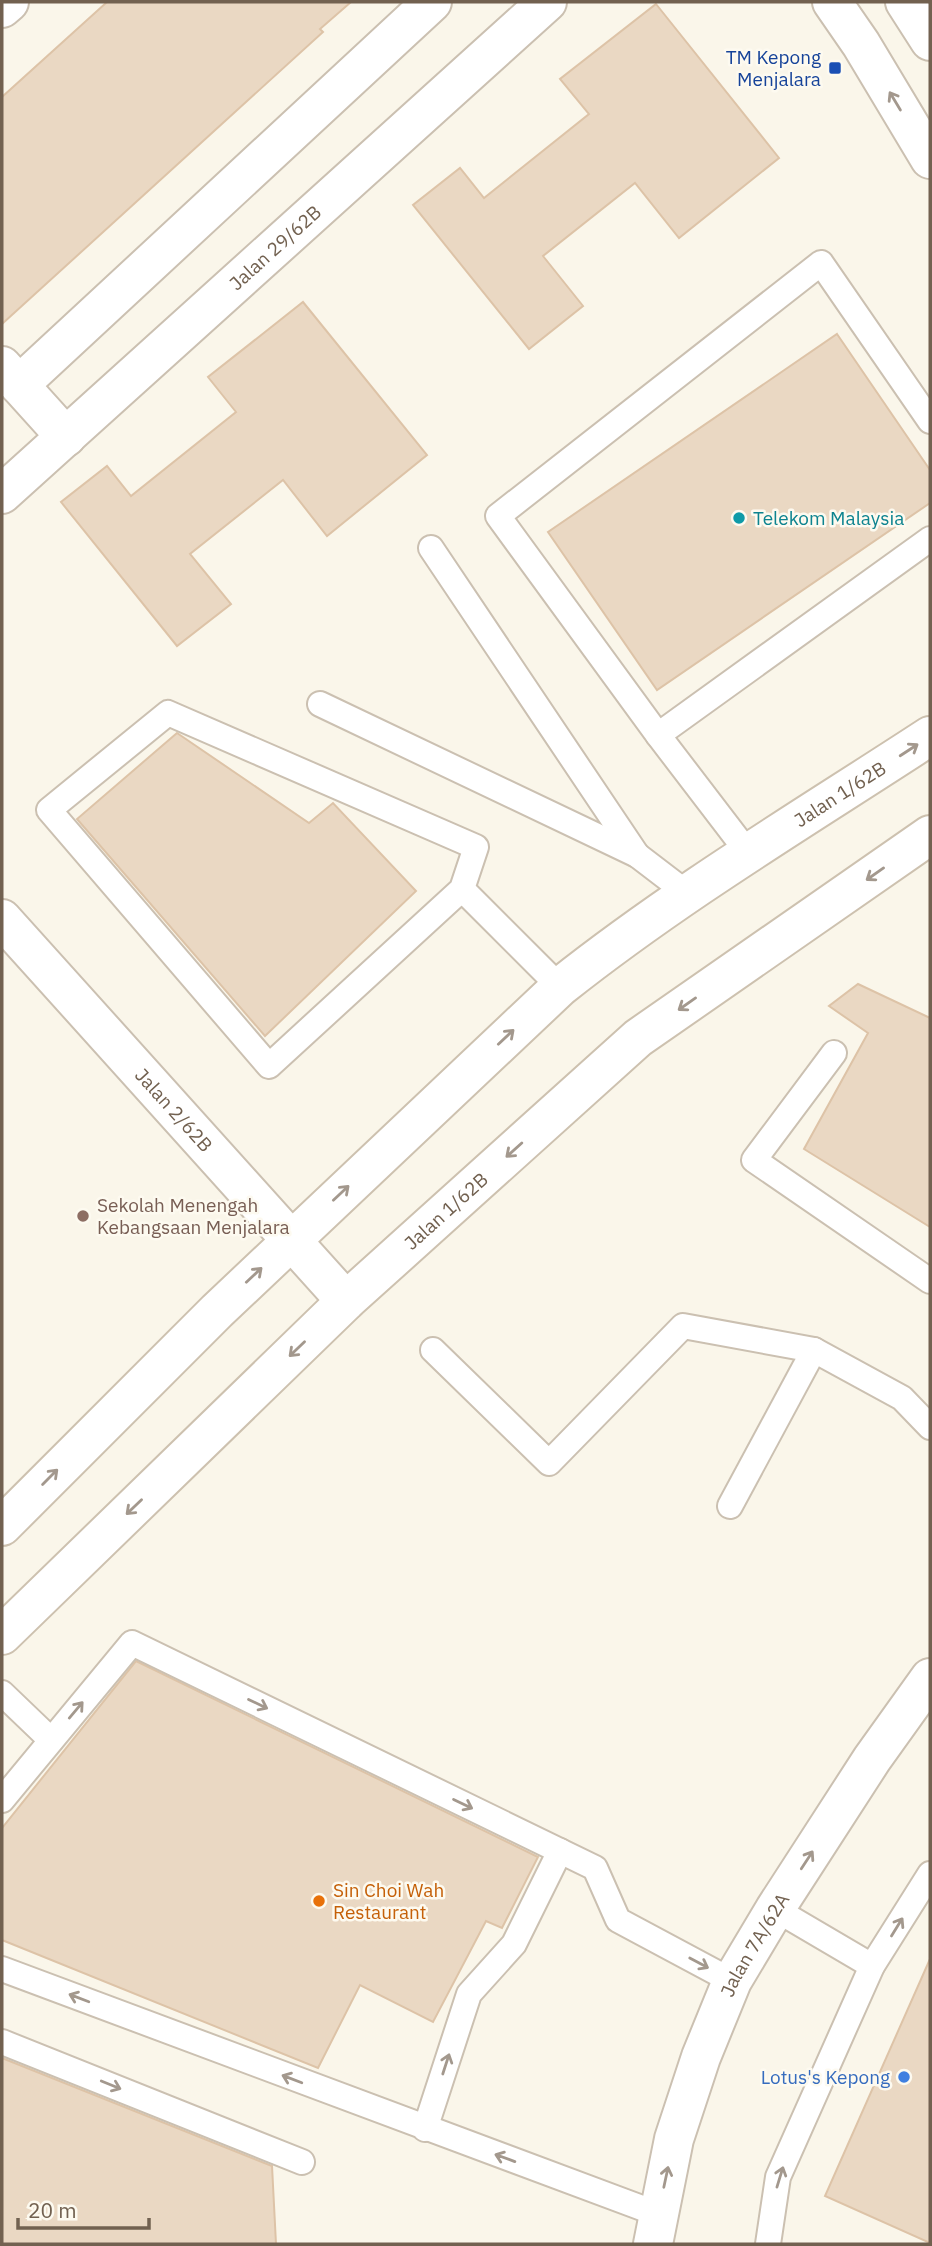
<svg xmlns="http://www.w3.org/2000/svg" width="932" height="2246" font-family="'IBM Plex Sans',sans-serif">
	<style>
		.building { fill: #ead8c3; stroke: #ddc3a7; stroke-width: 2 }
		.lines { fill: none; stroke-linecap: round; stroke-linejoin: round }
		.service-casing { stroke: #cbc0b1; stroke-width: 28 }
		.minor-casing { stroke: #cbc0b1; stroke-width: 42 }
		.tertiary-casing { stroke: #cbc0b1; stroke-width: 42 }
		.secondary-casing { stroke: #cdc1af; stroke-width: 42 }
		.service { stroke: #fff; stroke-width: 24 }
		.minor { stroke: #fff; stroke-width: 38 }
		.tertiary { stroke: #fff; stroke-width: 38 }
		.secondary { stroke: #fff; stroke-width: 38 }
		.oneway { stroke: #a3988d }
		.transit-dot { fill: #1a4fb4; stroke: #fdfaf0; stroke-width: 2.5 }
		.culture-dot { fill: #0f9aa8; stroke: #fdfaf0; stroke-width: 2.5 }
		.education-dot { fill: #8d6e63; stroke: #fdfaf0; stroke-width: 2.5 }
		.food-dot { fill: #e8710a; stroke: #fdfaf0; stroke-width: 2.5 }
		.shop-dot { fill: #3f7fe0; stroke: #fdfaf0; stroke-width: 2.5 }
		.labels { text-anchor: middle; stroke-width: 5; stroke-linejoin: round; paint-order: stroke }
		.transit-label { font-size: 19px; fill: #164399; stroke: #fdfaf0; text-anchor: end }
		.street-label { font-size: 19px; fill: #726150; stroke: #fdfaf0 }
		.culture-label { font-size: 19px; fill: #0d838f; stroke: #fdfaf0; text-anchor: start }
		.education-label { font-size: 19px; fill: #785e54; stroke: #fdfaf0; text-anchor: start }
		.food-label { font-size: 19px; fill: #c56008; stroke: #fdfaf0; text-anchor: start }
		.shop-label { font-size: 19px; fill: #366cbe; stroke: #fdfaf0; text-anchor: end }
	</style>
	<rect width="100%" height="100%" fill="#faf6ea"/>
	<!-- building -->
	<g class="building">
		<polygon points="107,2 351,2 320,29 323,32 2,324 2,97"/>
		<polygon points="656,4 779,158 679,238 635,183 543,256 583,306 529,349 413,205 460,168 484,198 589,114 560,79"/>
		<polygon points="303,302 427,455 327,536 283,480 190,554 231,604 177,646 61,502 107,466 131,496 236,412 208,377"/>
		<polygon points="837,334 930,470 930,503 657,690 548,532"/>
		<polygon points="177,733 309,823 333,803 416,891 265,1036 77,819"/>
		<polygon points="858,984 930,1018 930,1227 804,1149 868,1033 829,1006"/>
		<polygon points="136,1661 538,1857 502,1928 486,1921 433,2022 360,1985 318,2068 2,1940 2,1828"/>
		<polygon points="930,1959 930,2243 825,2196"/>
		<polygon points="2,2058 272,2166 276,2244 2,2244"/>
	</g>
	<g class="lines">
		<!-- service casing -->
		<g class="service-casing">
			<g id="service">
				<polyline points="431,548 637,855"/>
				<polyline points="320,704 637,855 688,894"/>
				<polyline points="658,735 930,539"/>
				<polyline points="749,854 658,735 498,516 821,263 930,421"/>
				<polyline points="462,889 476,847 168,713 49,810 269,1066 462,889 560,987"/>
				<polyline points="834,1053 754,1160 930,1281"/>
				<polyline points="433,1350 549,1463 683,1326 814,1350 902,1398 930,1427"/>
				<polyline points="730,1506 814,1350"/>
				<polyline points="2,1693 51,1740"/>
				<polyline points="2,1800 132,1643 595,1868 618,1920 732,1981"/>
				<polyline points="775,1909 872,1966"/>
				<polyline points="2,1969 658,2214"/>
				<polyline points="2,2042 302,2162"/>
				<polyline points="425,2129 469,1994 514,1944 560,1851"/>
				<polyline points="768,2244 778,2177 872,1966 930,1874"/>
			</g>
		</g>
		<!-- minor casing -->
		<g class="minor-casing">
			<g id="minor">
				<polyline points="2,8 9,2"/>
				<polyline points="2,366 66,437"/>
				<polyline points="19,385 432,2"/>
				<path id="s1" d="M2,494L547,2"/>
				<path id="s2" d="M2,919L346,1301"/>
				<path id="s3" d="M653,2244L674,2139L701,2057L732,1981L775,1909L872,1759L930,1678"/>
			</g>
		</g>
		<!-- tertiary casing -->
		<g class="tertiary-casing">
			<g id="tertiary">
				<polyline points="832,2 861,44 930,159"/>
				<polyline points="905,2 930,41"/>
			</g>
		</g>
		<!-- secondary casing -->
		<g class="secondary-casing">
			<g id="secondary">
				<path id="s4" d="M2,1526L217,1311L560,987C677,894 806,817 930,736"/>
				<path id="s5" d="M2,1635L346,1301L638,1038L930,835"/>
			</g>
		</g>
		<!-- service -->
		<use href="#service" class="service"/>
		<!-- minor -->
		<use href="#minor" class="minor"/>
		<!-- tertiary -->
		<use href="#tertiary" class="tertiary"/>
		<!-- secondary -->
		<use href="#secondary" class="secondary"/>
	</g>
	<!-- one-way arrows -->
	<defs><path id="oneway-shaft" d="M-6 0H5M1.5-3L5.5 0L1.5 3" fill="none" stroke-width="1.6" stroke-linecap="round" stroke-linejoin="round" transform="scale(1.75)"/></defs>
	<g class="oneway">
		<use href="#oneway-shaft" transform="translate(895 101) rotate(-121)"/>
		<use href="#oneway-shaft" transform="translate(909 750) rotate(-33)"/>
		<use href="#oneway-shaft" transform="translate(875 874) rotate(145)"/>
		<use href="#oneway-shaft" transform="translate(687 1004) rotate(145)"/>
		<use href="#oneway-shaft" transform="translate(506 1037) rotate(-43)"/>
		<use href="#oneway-shaft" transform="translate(514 1150) rotate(138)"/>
		<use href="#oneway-shaft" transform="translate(341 1193) rotate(-43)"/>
		<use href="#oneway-shaft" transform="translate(254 1275) rotate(-43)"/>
		<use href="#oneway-shaft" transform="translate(297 1349) rotate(136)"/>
		<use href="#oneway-shaft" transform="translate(50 1477) rotate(-45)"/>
		<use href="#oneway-shaft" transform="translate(134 1507) rotate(136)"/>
		<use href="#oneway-shaft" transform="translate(258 1704) rotate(26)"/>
		<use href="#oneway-shaft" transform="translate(76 1710) rotate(-50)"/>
		<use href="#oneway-shaft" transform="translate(463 1804) rotate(26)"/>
		<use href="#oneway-shaft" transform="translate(807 1860) rotate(-57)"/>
		<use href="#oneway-shaft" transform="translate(897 1927) rotate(-58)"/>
		<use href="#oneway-shaft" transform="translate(699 1963) rotate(28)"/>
		<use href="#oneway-shaft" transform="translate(79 1998) rotate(-159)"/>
		<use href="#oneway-shaft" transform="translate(446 2064) rotate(-72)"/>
		<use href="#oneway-shaft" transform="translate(292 2079) rotate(-159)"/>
		<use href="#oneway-shaft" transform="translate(111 2085) rotate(22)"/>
		<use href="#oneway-shaft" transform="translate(505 2158) rotate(-160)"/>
		<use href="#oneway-shaft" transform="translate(666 2177) rotate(-78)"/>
		<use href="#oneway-shaft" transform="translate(780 2177) rotate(-73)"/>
	</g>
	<!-- markers -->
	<rect class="transit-dot" x="828" y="61" width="14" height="14" rx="3.5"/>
	<circle class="culture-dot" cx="739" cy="518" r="7"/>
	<circle class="education-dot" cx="83" cy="1216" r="7"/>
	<circle class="food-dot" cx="319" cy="1901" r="7"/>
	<circle class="shop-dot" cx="904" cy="2077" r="7"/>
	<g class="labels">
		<!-- transit labels -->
		<g class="transit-label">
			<text x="821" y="64">TM Kepong<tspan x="821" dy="22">Menjalara</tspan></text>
		</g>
		<!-- street labels -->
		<g class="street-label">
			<text dy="7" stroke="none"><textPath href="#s1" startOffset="368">Jalan 29/62B</textPath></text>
			<text dy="7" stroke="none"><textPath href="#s4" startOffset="1116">Jalan 1/62B</textPath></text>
			<text dy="7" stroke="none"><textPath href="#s2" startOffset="257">Jalan 2/62B</textPath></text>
			<text dy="7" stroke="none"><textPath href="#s5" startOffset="614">Jalan 1/62B</textPath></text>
			<text dy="7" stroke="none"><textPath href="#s3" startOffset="318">Jalan 7A/62A</textPath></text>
		</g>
		<!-- culture labels -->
		<g class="culture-label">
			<text x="753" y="525">Telekom Malaysia</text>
		</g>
		<!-- education labels -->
		<g class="education-label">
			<text x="97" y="1212">Sekolah Menengah<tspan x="97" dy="22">Kebangsaan Menjalara</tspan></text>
		</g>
		<!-- food labels -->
		<g class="food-label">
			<text x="333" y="1897">Sin Choi Wah<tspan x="333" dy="22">Restaurant</tspan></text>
		</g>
		<!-- shop labels -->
		<g class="shop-label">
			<text x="890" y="2084">Lotus's Kepong</text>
		</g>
	</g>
	<!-- border -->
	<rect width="932" height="2246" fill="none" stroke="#726150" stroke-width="7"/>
	<!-- scale -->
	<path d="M18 2218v10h131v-10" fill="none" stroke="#726150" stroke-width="3.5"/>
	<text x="28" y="2218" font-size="21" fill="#726150" stroke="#fdfaf0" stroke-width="5" paint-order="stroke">20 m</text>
</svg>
